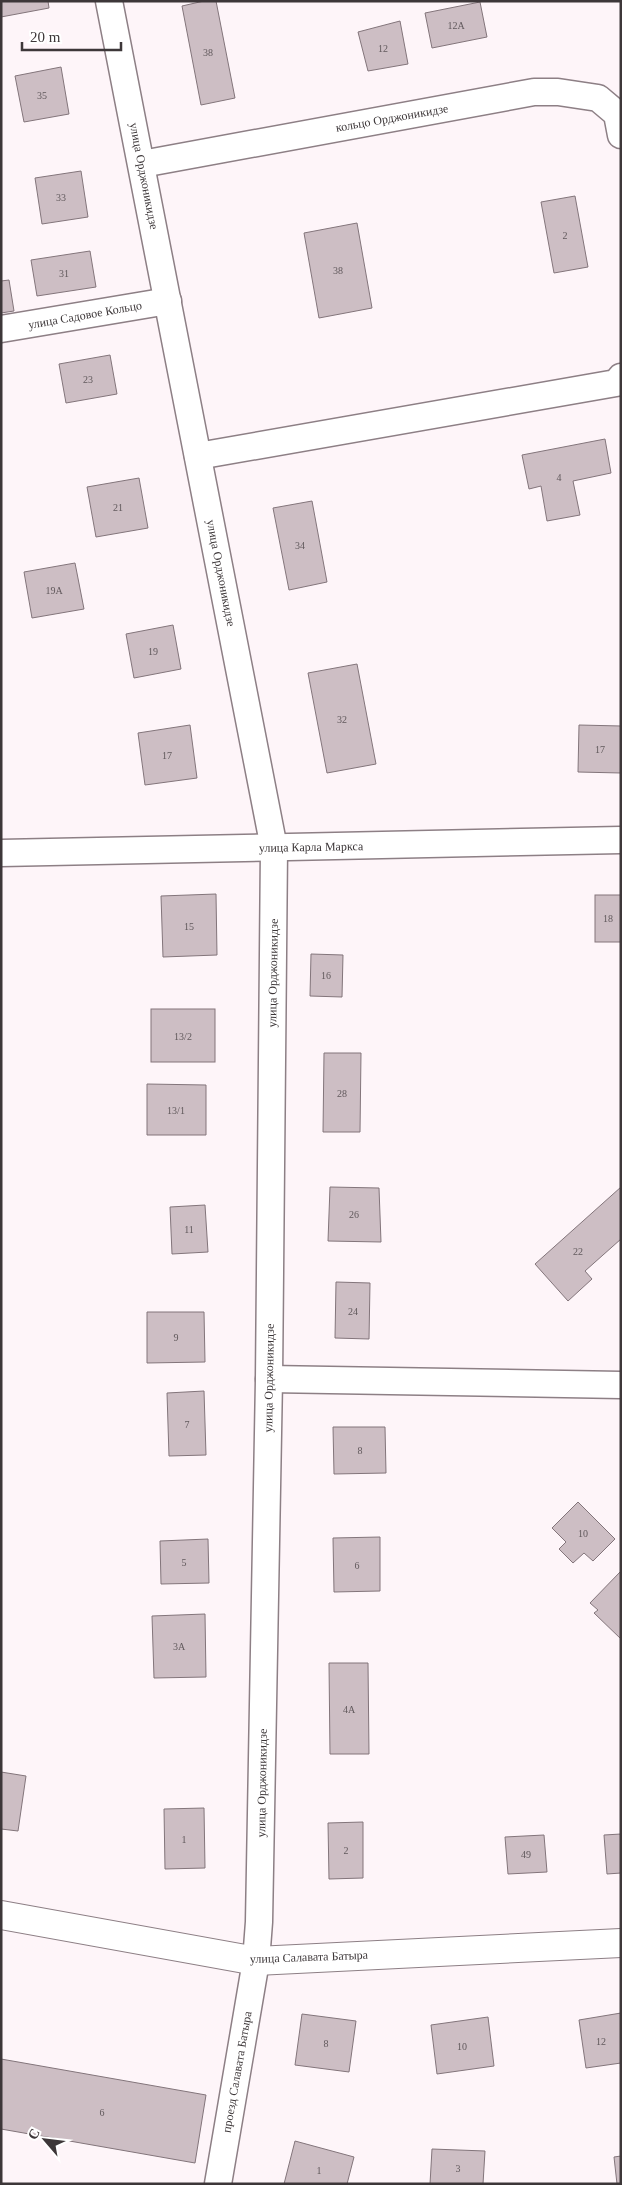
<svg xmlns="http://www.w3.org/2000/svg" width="622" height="2185" font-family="Georgia,serif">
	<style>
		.building { fill: #cdbec4; stroke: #83757b }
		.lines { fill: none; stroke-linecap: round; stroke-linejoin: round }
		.street-casing { stroke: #8d7f85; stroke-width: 29 }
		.secondary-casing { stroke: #8d7f85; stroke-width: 30 }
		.street { stroke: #fff; stroke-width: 26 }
		.secondary { stroke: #fff; stroke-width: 28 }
		.labels { text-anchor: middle; stroke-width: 4; stroke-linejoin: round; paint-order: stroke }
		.number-label { font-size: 10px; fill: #61595c }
		.street-label { font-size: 12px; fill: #3d3739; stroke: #fff }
	</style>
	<rect width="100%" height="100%" fill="#fef5f9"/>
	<!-- building -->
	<g class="building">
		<polygon points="1,1 48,1 49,8 1,17"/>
		<polygon points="204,1 216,1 235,98 201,105 182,6"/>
		<polygon points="480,2 487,37 432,48 425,13"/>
		<polygon points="400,21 408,64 368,71 358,32"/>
		<polygon points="61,67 69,114 24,122 15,76"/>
		<polygon points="81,171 88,217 42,224 35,178"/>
		<polygon points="575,196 588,267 554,273 541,202"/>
		<polygon points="357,223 372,308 319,318 304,233"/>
		<polygon points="90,251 96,287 37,296 31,260"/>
		<polygon points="9,280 14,311 1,313 1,281"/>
		<polygon points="110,355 117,394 66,403 59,364"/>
		<polygon points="605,439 611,473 573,481 580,515 547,521 541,486 529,489 522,455"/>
		<polygon points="139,478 148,528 96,537 87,487"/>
		<polygon points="312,501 327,582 289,590 273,508"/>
		<polygon points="75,563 84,609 32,618 24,572"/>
		<polygon points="173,625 181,669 134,678 126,634"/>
		<polygon points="357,664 376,764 327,773 308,673"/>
		<polygon points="190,725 197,778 145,785 138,733"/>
		<polygon points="579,725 621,726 621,773 578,772"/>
		<polygon points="216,894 217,955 163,957 161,896"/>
		<rect x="595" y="895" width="26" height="47"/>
		<polygon points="311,954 343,955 342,997 310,996"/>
		<rect x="151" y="1009" width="64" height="53"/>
		<polygon points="324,1053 361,1053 360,1132 323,1132"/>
		<polygon points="147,1084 206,1085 206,1135 147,1135"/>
		<polygon points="330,1187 379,1188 381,1242 328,1241"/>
		<polygon points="621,1187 621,1239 585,1271 592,1279 568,1301 535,1264"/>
		<polygon points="205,1205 208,1252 172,1254 170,1207"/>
		<polygon points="336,1282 370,1283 369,1339 335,1338"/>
		<polygon points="147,1312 204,1312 205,1362 147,1363"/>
		<polygon points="204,1391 206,1455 169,1456 167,1393"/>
		<polygon points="333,1427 385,1427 386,1473 334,1474"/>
		<polygon points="578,1502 615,1539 593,1561 584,1553 573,1563 559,1549 566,1542 552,1528"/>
		<polygon points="380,1537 380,1591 334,1592 333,1538"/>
		<polygon points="208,1539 209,1583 161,1584 160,1541"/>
		<polygon points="621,1571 621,1639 594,1613 598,1610 590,1603"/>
		<polygon points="205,1614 206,1677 154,1678 152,1616"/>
		<polygon points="329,1663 368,1663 369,1754 330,1754"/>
		<polygon points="1,1772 26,1776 18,1831 1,1829"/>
		<polygon points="204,1808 205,1868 165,1869 164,1809"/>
		<polygon points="363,1822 363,1878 329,1879 328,1823"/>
		<polygon points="621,1834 621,1873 607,1874 604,1835"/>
		<polygon points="544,1835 547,1872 508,1874 505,1837"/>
		<polygon points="621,2013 621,2063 586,2068 579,2020"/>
		<polygon points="302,2014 356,2021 349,2072 295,2065"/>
		<polygon points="488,2017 494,2066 437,2074 431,2025"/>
		<polygon points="1,2059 206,2095 195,2163 1,2129"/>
		<polygon points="295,2141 354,2157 347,2184 284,2184"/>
		<polygon points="432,2149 485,2151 483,2184 430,2184"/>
		<polygon points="621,2156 621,2184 617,2184 614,2157"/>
	</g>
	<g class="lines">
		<!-- street casing -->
		<g class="street-casing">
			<g id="street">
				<polyline points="109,1 274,848 269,1379 259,1922 256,1961 218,2184"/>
				<polyline points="142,164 534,92 558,92 598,98 617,114 621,135"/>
				<polyline points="1,329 168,301"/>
				<polyline points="198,456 616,383 621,377"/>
				<polyline points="1,853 621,840"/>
				<polyline points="269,1379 621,1385"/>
			</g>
		</g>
		<!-- secondary casing -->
		<g class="secondary-casing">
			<polyline id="secondary" points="1,1915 256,1961 621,1943"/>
		</g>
		<!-- street -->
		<use href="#street" class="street"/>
		<!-- secondary -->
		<use href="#secondary" class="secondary"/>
	</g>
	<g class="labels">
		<!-- number labels -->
		<g class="number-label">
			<text x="456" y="29">12А</text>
			<text x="383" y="52">12</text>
			<text x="208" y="56">38</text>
			<text x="42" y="99">35</text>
			<text x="61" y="201">33</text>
			<text x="565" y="239">2</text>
			<text x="338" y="274">38</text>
			<text x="64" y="277">31</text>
			<text x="88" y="383">23</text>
			<text x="559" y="481">4</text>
			<text x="118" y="511">21</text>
			<text x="300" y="549">34</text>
			<text x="54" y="594">19А</text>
			<text x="153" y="655">19</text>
			<text x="342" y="723">32</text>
			<text x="600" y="753">17</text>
			<text x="167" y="759">17</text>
			<text x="608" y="922">18</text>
			<text x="189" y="930">15</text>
			<text x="326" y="979">16</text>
			<text x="183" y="1040">13/2</text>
			<text x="342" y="1097">28</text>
			<text x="176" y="1114">13/1</text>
			<text x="354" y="1218">26</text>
			<text x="189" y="1233">11</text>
			<text x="578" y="1255">22</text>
			<text x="353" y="1315">24</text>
			<text x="176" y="1341">9</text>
			<text x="187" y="1428">7</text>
			<text x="360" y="1454">8</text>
			<text x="583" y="1537">10</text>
			<text x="184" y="1566">5</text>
			<text x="357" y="1569">6</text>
			<text x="179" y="1650">3А</text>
			<text x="349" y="1713">4А</text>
			<text x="184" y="1843">1</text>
			<text x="346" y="1854">2</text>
			<text x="526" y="1858">49</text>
			<text x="601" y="2045">12</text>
			<text x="326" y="2047">8</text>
			<text x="462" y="2050">10</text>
			<text x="102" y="2116">6</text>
			<text x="458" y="2172">3</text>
			<text x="319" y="2174">1</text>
		</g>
		<!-- street labels -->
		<g class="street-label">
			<text transform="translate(392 118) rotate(-10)" y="4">кольцо Орджоникидзе</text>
			<text transform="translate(144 176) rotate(79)" y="4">улица Орджоникидзе</text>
			<text transform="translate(85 315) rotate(-10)" y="4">улица Садовое Кольцо</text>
			<text transform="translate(221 573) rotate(79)" y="4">улица Орджоникидзе</text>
			<text transform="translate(311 847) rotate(-1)" y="4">улица Карла Маркса</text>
			<text transform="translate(273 973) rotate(-89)" y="4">улица Орджоникидзе</text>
			<text transform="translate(269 1378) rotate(-89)" y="4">улица Орджоникидзе</text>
			<text transform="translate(262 1783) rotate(-89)" y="4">улица Орджоникидзе</text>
			<text transform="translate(309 1957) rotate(-2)" y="4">улица Салавата Батыра</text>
			<text transform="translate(237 2072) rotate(-80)" y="4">проезд Салавата Батыра</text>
		</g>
	</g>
	<!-- border -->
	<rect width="622" height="2185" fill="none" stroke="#3d3739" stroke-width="5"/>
	<!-- north arrow -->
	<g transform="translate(45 2140) rotate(298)" stroke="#ffffff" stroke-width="4" paint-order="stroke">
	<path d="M0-4L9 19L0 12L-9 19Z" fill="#3d3739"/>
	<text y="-8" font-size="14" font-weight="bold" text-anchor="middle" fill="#3d3739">С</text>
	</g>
	<!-- scale -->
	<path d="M22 42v8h99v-8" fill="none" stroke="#3d3739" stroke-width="2.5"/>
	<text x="30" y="42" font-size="15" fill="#3d3739" stroke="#ffffff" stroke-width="4" paint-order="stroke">20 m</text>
</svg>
